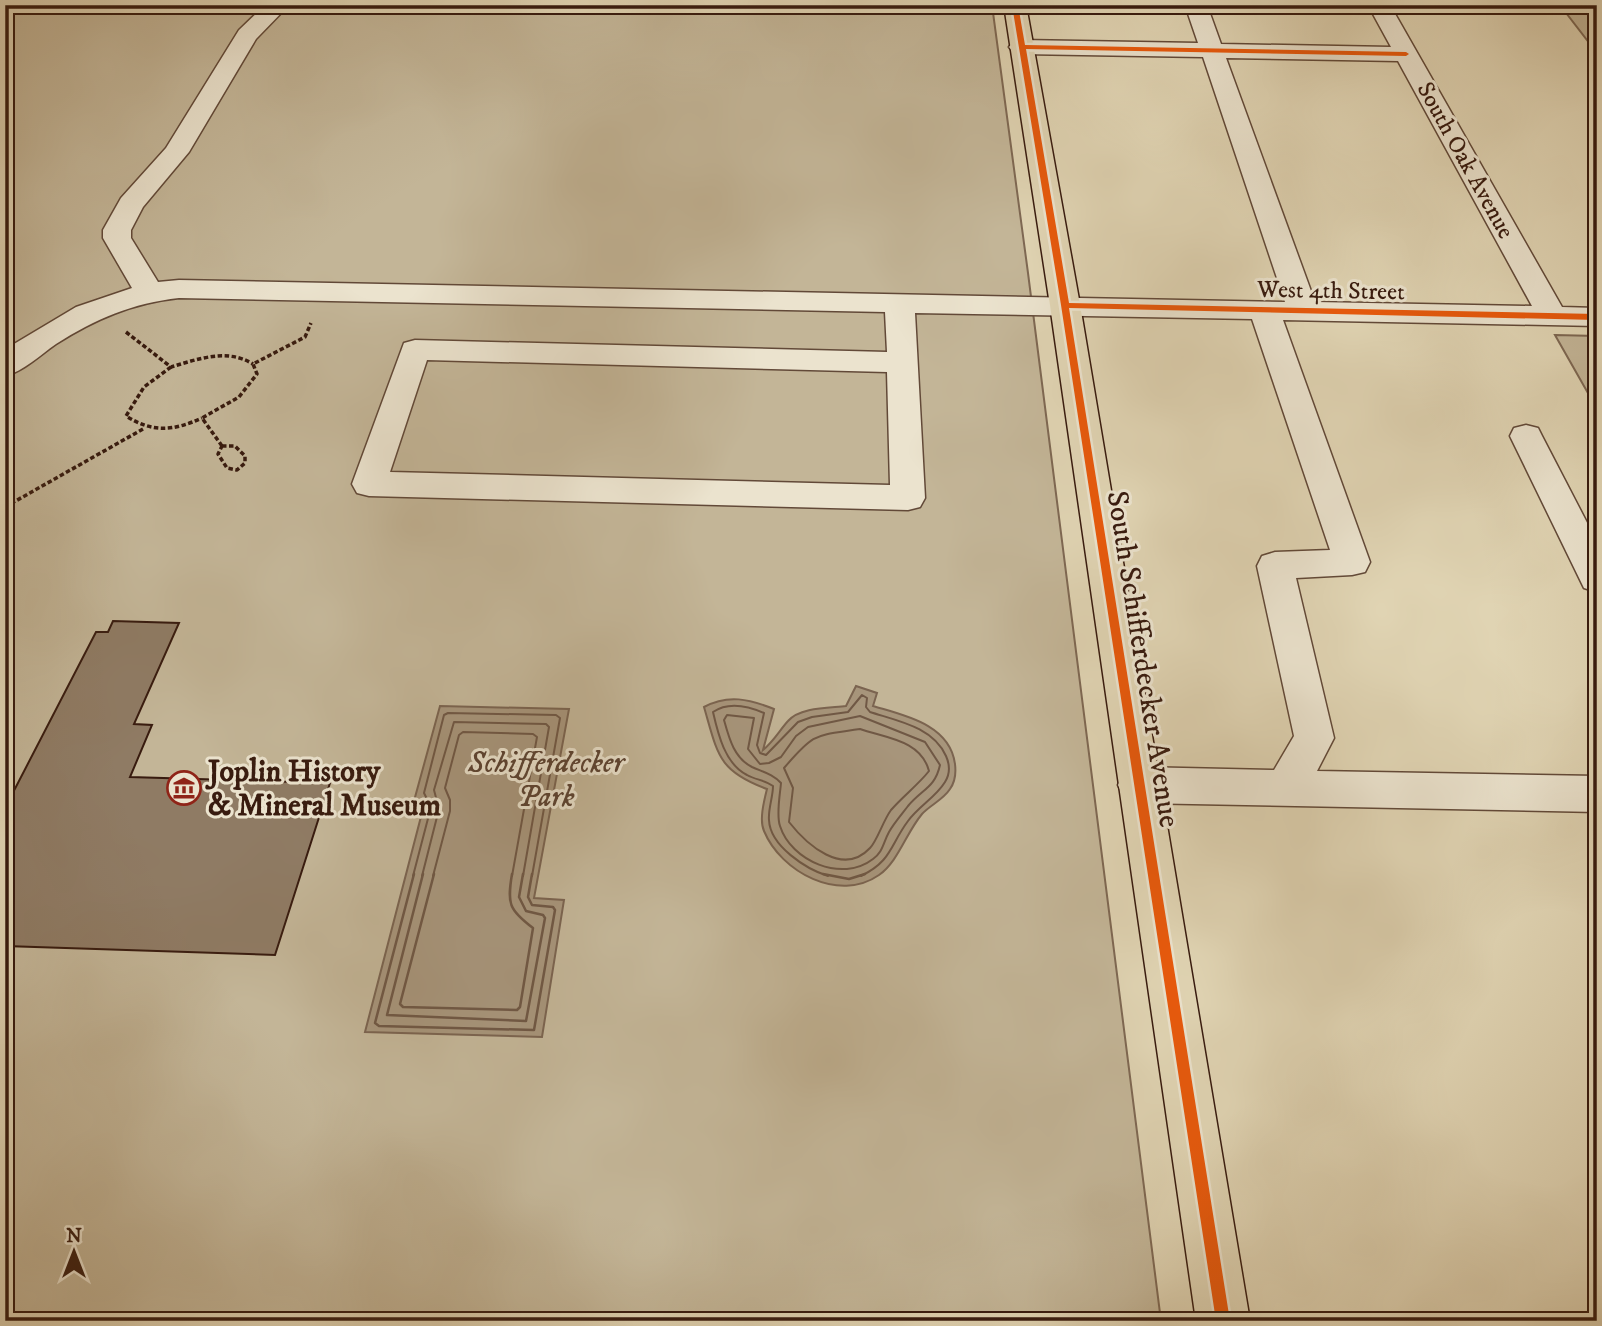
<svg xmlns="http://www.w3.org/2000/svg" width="1602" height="1326" font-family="'IM FELL DW Pica',serif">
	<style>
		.green { fill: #c3b597; stroke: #7e6853; stroke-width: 2 }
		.water { fill: #a7957b; stroke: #7b6450; stroke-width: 2 }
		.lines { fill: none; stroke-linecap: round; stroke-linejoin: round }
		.shore-far1 { stroke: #705845; stroke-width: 2 }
		.shore { stroke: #705845; stroke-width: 2.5 }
		.building { fill: #8f7b64; stroke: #381b0f; stroke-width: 2 }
		.minor-casing { stroke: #624938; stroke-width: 3 }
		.major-casing { stroke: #381b0f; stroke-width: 3 }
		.path { stroke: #381b0f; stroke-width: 3.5; stroke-dasharray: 4.5 2.5; stroke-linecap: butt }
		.minor { fill: #ebe3ce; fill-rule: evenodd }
		.major { fill: #e0d4b3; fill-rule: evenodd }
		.cycleway-casing { stroke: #ebe3ce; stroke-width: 5 }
		.cycleway { fill: #e8590c; fill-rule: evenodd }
		.labels { text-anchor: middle; stroke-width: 6; stroke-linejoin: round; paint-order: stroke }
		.far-street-label { font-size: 24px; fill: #381b0f; stroke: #ebe3ce }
		.street-label { font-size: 30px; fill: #381b0f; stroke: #ebe3ce }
		.park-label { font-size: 30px; font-style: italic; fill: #5b4231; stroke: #ebe3ce }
		.poi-label { font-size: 30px; font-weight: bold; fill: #381b0f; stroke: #ebe3ce; text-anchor: start }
	</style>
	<rect width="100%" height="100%" fill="#e0d4b3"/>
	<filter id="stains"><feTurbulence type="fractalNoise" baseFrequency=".00286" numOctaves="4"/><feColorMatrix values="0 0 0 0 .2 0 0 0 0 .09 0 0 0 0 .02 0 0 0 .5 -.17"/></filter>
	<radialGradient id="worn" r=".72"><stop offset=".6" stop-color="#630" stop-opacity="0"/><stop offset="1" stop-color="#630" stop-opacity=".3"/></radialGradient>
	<!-- green -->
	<g class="green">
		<polygon points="5,5 992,5 1028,273 1161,1321 5,1321"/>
		<polygon points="1560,5 1597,5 1597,53"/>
		<polygon points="1555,335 1597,336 1597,409"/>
	</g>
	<!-- water -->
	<g class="water">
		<path d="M856,686L877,693L873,706C903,715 950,724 955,764C956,772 955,782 950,789C943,800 930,805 922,814C906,833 898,862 879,875C839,903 781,872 764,831C759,820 764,801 767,789C718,771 718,755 704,707C728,694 749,699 774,709L763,750C774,741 779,731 788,721C800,707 829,708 846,706Z"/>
		<polygon points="440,706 569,709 534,898 564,900 542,1037 365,1032 424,805 414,801"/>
	</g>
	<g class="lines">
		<!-- shore-far1 -->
		<g class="shore-far1">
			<path d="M727,715L754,718L748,749L760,764L769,763L781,757L796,736L808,727L860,716L925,742L940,765C935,788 922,789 908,806C902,814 894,823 889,832C883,843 883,852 873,859C842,883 791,861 780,826C776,815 780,795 781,783C773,774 763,772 752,767C734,758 729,738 724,720Z"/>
			<path d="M860,729C886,738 921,740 929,771C918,785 903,796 891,810C883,821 877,841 870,848C843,877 807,845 789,822L793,788L784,768C815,732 814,736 860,729Z"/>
			<polyline points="413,876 431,807 424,793 444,715 448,713 556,715 560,718 532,876"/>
			<polyline points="422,876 439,809 434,790 454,722 546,724 549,727 523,876"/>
			<polyline points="433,876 450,811 450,800 445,788 459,735 463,732 533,734 537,737 512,876"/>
			<path d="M828,876C806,869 770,846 769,820C768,809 773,797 773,786C765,780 756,780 747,775C725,764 718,734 713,712C729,701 748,706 764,713L757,745L760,753L766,755L798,722L812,717L848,712L862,695L867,698L866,707L870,712C898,721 933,727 946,756C950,765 950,774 945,782C936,797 919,806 908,821C890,845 892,861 861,876"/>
		</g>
		<!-- shore -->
		<g class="shore">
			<polyline points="414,874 375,1023 379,1026 534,1030 555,910 553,907 532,905 528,897 532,874"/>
			<polyline points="423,874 387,1015 526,1021 545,918 543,915 526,911 519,897 523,874"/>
			<path d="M434,874L400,1004L403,1007L517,1010L520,1007L533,928C509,910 507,904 512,874"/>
			<polyline points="823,874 849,879 865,874"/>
		</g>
	</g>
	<!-- building -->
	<polygon class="building" points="113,621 179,623 134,724 152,725 130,777 330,783 275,955 5,946 5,808 96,632 108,632"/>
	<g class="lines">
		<!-- minor casing -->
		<g class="minor-casing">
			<g id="minor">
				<path d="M265,5H289L256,39L189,152L143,207L131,230V238L158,282L179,280L1285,302L1203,57L1021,54L1013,52L1009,47L1013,42L1021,40L1198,43L1185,5H1207L1221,44L1391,47L1368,5H1390L1562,307L1597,308V326L1283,320L1370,562L1365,572L1352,575L1296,578L1334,738L1317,771L1597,776V812L1139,803L1124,798L1118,785L1124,772L1139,767L1274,770L1294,736L1257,566L1262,556L1275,552L1330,550L1252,319L915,313L925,498L920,507L908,510L369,496L357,493L352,484L404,343L415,340L887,352L885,312L179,298C133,303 95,319 56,344C40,355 24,371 5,376V351L14,344L76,307L132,288L103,238V230L121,198L166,148L239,30ZM1226,58L1398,61L1532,306L1315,302ZM427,360L887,372L890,485L390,472Z"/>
				<polygon points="1526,425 1538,428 1542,436 1597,542 1597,592 1584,588 1510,436 1514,428"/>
			</g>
		</g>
		<!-- major casing -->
		<g class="major-casing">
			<polygon id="major" points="1004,5 1026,5 1080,305 1250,1321 1196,1321 1050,305"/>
		</g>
		<!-- path -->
		<g class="path">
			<path d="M126,332L171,367C198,359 227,348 253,364"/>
			<path d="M171,367L144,387L126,416C153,433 173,431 202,418"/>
			<polygon points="222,446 235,446 245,456 245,463 237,470 227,468 218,454"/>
			<polyline points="222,446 202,418 239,397 257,374 253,364 305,337 311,323"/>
			<polyline points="5,507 143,429"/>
		</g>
		<!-- minor -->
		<use href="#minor" class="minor"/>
		<!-- major -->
		<use href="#major" class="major"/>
		<!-- cycleway casing -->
		<g class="cycleway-casing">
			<polygon id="cycleway" points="1012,5 1018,5 1025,45 1406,52 1409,54 1406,56 1026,49 1069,303 1597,314 1597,320 1069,308 1230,1321 1216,1321 1061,305"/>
		</g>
		<!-- cycleway -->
		<use href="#cycleway" class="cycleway"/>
	</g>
	<!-- icons -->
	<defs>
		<g id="museum-ring" transform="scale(1.75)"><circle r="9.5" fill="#ebe3ce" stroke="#8f2418" stroke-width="1.5"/><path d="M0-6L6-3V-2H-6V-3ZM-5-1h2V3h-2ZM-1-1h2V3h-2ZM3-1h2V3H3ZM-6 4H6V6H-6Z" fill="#8f2418"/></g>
	</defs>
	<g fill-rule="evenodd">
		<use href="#museum-ring" x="184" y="788"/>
	</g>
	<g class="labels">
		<!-- far-street labels -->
		<g class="far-street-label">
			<text transform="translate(1466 160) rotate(61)" y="8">South Oak Avenue</text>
			<text transform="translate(1331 290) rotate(1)" y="8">West 4th Street</text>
		</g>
		<!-- street labels -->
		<g class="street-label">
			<text transform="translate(1144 659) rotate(81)" y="10">South Schifferdecker Avenue</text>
		</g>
		<!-- park labels -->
		<g class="park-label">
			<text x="546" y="772">Schifferdecker<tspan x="546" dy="34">Park</tspan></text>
		</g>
		<!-- poi labels -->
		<g class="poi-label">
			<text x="208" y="781">Joplin History<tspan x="208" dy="34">&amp; Mineral Museum</tspan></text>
		</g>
	</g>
	<!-- margin -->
	<rect width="1602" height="1326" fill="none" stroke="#e0d4b3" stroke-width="28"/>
	<rect x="7" y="7" width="1588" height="1312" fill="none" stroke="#381b0f" stroke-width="3.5"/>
	<rect x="14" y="14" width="1574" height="1298" fill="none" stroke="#381b0f" stroke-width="2"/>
	<!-- north arrow -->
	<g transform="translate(74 1252)" stroke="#ebe3ce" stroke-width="5" paint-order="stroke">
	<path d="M0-5L12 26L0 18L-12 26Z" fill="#381b0f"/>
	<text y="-10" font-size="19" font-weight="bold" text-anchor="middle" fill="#381b0f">N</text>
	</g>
	<rect width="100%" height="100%" filter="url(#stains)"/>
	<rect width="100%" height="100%" fill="url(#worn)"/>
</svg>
